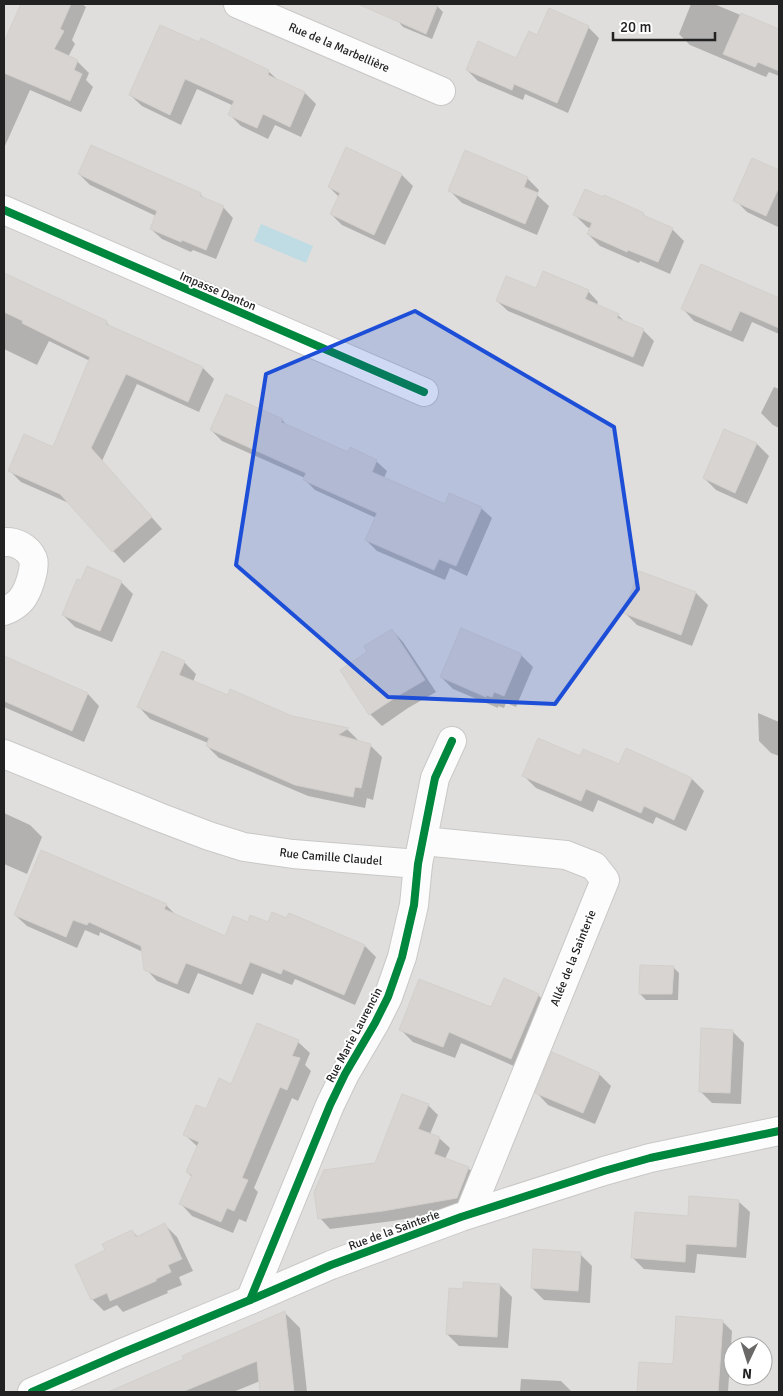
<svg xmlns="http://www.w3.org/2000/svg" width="783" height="1396" font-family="Signika,sans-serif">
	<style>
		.residential { fill: #dfdedc; fill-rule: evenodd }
		.water { fill: #bfdbe3 }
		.shadow { fill: #0003 }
		.building { fill: #d7d4d2; stroke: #d3d0cc }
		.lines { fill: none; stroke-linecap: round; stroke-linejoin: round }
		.minor-casing { stroke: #c9c8c7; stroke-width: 30 }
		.minor { stroke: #fdfcfc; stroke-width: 28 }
		.cycleway-casing { stroke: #fff; stroke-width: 11 }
		.cycleway { stroke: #00873e; stroke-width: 8 }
		.marked { fill: #1d4ed8; fill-opacity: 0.2; stroke: #1d4ed8; stroke-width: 4; stroke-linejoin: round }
		.labels { text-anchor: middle; stroke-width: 4; stroke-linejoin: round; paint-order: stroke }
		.street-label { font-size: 12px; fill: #222; stroke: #fff }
	</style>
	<rect width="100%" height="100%" fill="#f0eeeb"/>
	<!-- residential -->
	<path class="residential" d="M4,4H779V1392H4ZM733,1346H763V1376H733Z"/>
	<!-- water -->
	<polygon class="water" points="261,224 313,246 306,263 254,241"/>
	<!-- shadow -->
	<g class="shadow">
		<polygon points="22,4 82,4 86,7 72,40 75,44 68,57 77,61 89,73 86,80 93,87 81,112 30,90 4,148 4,45"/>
		<polygon points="406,4 432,4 437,6 443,12 432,39 403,27 398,21"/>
		<polygon points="691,4 714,4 779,31 779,76 769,72 766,77 690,45 679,34"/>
		<polygon points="588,27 599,38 568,113 525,94 523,100 478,81 467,70 517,60 537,37"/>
		<polygon points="200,44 268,71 278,80 305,93 316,104 301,137 275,125 268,139 241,126 230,115 234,106 197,89 181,125 142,106 130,95"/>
		<polygon points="753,160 779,171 779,223 778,227 747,212 735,200"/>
		<polygon points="79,174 200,194 206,200 223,207 233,218 216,259 193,250 191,252 162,239 151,229 156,216 90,185"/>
		<polygon points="402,175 413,186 385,245 342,225 331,214 339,197 329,187"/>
		<polygon points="527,178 539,190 537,195 549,206 537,235 462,203 450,191"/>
		<polygon points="643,214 648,219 672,229 684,241 670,274 640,261 639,263 600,246 588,234 591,229 587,227 575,215"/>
		<polygon points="702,265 779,299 779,334 752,322 743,342 694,321 683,309"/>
		<polygon points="4,274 106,322 111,327 203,368 214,379 199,412 137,384 102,461 162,529 124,563 71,504 21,482 10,471 53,449 90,361 49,341 37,365 4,349"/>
		<polygon points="536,289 588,291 598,302 597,305 618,315 627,324 643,330 654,341 643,367 508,311 497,301"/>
		<polygon points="774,387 779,389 779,428 773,425 761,413"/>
		<polygon points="282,420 288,426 349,454 376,461 387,471 384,478 446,506 481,508 492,518 467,576 450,568 445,580 377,551 366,540 376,518 315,490 304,479 305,478 222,441 211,430"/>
		<polygon points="725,431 757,444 769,456 747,504 716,490 704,478"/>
		<polygon points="640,573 696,593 708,605 692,646 637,625 625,613"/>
		<polygon points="121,582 133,594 112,642 75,627 63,615"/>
		<polygon points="392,630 403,642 436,692 408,708 382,726 370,714 369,653"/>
		<polygon points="521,655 533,667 516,707 506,703 504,708 498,706 498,708 453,689 441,677"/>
		<polygon points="4,658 88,694 99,706 84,742 4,707"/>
		<polygon points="184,662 196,674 193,682 228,697 292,717 348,730 359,741 370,745 382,757 373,800 367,798 365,808 308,796 219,758 207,746 208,743 150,719 139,707"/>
		<polygon points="758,713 779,722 779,756 771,753 759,741"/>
		<polygon points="626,750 692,779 704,791 686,831 656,817 653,824 598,800 593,812 536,788 524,776 581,758 619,766"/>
		<polygon points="4,813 30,825 42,837 27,874 4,864"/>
		<polygon points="166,905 177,916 225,937 248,924 268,923 365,946 376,957 355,1005 295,979 292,985 262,973 253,995 198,973 189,994 157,981 146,969 143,952 100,932 99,936 85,930 77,948 27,926 15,915"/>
		<polygon points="673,967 679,973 678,1000 646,1000 640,994"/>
		<polygon points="504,980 538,995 550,1007 523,1070 461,1043 455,1058 413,1042 401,1030 492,1009"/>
		<polygon points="732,1031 744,1043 741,1104 712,1103 700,1091"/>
		<polygon points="298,1042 310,1053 305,1065 311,1071 298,1101 292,1098 254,1188 258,1192 246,1222 239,1219 233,1233 192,1216 181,1204 192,1177 187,1172 198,1147 185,1135 231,1086"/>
		<polygon points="599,1074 611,1086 595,1124 548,1105 537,1093"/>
		<polygon points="428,1105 438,1115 430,1134 439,1138 450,1148 445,1159 468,1168 479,1178 467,1208 393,1221 330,1229 320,1218 376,1164"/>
		<polygon points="738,1201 750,1212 746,1258 697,1254 695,1273 644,1269 633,1258 689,1218"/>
		<polygon points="165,1225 177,1237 193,1271 179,1277 182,1285 167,1291 168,1293 123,1312 117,1305 104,1311 92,1299 76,1265 107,1251 132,1231 138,1237"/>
		<polygon points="580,1254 592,1266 590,1303 544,1300 532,1288"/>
		<polygon points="500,1285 512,1297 508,1348 459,1346 447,1334 464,1290"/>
		<polygon points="285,1313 300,1328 307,1392 262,1392 260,1381 233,1392 111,1392 185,1360"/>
		<polygon points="722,1321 732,1331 728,1392 638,1392 640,1363 674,1366"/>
		<polygon points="521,1379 561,1381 572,1392 520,1392"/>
	</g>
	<!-- building -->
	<g class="building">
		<polygon points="21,4 71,4 60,29 64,31 54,49 78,60 74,70 82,74 70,101 4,73 4,42"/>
		<polygon points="358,4 438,4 426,34"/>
		<polygon points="549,8 589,26 557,103 514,84 512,90 466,70 478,41 516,58 529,31 537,35"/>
		<polygon points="741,13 779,29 779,71 758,62 755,67 723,54"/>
		<polygon points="160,25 199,42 201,38 269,70 268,75 305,92 290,127 263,114 257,128 228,115 234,101 185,79 170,115 129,95"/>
		<polygon points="91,145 201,193 200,196 224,206 206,250 182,240 181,242 150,229 157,211 78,174"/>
		<polygon points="346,147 402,174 374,235 330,214 340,193 328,187"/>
		<polygon points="465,150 528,177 524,187 538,193 525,224 448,191"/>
		<polygon points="752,158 779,170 779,187 766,216 733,201"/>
		<polygon points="585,189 603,197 604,195 644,213 643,215 673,228 658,262 628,250 627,252 587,234 592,223 573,215"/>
		<polygon points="701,264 779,298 779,328 740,311 731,331 681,309"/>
		<polygon points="543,271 589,290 585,299 619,314 617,318 644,329 633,357 496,301 506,276 536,288"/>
		<polygon points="4,273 107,321 106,324 203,367 188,402 126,374 91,448 152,517 112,552 60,494 8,471 24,434 53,447 90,357 22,323 23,321 4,312"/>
		<polygon points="226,394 283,419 281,422 348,452 350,447 377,460 372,472 445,504 449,493 482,507 456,566 439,559 434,570 365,540 377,513 303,480 306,473 210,430"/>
		<polygon points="724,429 757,443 735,493 703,478"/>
		<polygon points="87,566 122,581 100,631 62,615 77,579 81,580"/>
		<polygon points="639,571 696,592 681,635 623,613"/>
		<polygon points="461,628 522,654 504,696 494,692 492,697 486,695 486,697 440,677"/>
		<polygon points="392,629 425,680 396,697 369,715 340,670 367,652 364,646"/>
		<polygon points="162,651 185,661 179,675 228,695 230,689 292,716 349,728 338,735 371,744 361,788 355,787 353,797 295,785 206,746 209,738 137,707"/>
		<polygon points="4,656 88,693 72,731 4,701"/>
		<polygon points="538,738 580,756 583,749 619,764 626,748 692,778 674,820 644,806 641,813 586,789 581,801 522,776"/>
		<polygon points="41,850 167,904 164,909 225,936 233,916 248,922 250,915 268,922 272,912 286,918 289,913 365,945 344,995 283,969 281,974 250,962 241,984 186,963 177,984 144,970 141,946 89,922 87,925 73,920 66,937 14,915"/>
		<polygon points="640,965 674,966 672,994 639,994"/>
		<polygon points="504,978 539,994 511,1059 449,1032 443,1047 399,1030 419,979 491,1007"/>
		<polygon points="257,1023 299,1040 292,1056 300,1058 287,1090 280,1087 261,1132 242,1178 248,1180 234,1211 227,1208 221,1222 179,1204 192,1175 186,1172 199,1142 183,1135 196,1105 206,1109 219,1078 231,1084"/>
		<polygon points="701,1028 733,1030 730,1093 699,1092"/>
		<polygon points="552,1052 600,1073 583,1113 535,1093"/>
		<polygon points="402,1094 429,1104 418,1129 440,1137 434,1154 469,1167 457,1198 383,1211 318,1219 314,1192 324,1170 375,1163"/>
		<polygon points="689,1196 739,1200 736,1247 686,1244 685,1262 631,1258 635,1212 688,1216"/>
		<polygon points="165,1223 182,1259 168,1265 171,1272 156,1279 156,1281 110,1301 107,1293 91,1300 75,1265 105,1250 102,1244 132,1230 136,1237"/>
		<polygon points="533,1249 581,1252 578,1291 531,1288"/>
		<polygon points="463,1282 500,1284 497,1337 446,1334 449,1288 463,1289"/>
		<polygon points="285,1311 294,1392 260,1392 257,1361 182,1392 108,1392 184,1359 182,1356"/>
		<polygon points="676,1316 723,1320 718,1392 637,1392 639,1362 673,1364"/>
	</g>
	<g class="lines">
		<!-- minor casing -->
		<g class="minor-casing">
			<g id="minor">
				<path id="s1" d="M238,4L441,91"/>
				<polyline points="4,210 424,392"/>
				<path d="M4,542C15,541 28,547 33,559C36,567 29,587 25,594C21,602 12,608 4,611"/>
				<path id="s2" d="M4,754L159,817L209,836L244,847L293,854L418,864"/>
				<polyline points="423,841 566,855 594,866 605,880 469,1214"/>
				<polyline points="250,1300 330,1105 345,1074 375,1023 388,997 402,957 414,905 418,864 431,798 435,778 452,741"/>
				<polyline points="32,1392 122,1353 250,1300 331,1265 461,1217 604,1171 650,1158 779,1131"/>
			</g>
		</g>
		<!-- minor -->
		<use href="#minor" class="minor"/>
		<!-- cycleway casing -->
		<g class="cycleway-casing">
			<g id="cycleway">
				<polyline points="4,210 424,392"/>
				<polyline points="250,1300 330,1105 345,1074 375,1023 388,997 402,957 414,905 418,864 431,798 435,778 452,741"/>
				<polyline points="32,1392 122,1353 250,1300 331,1265 461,1217 604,1171 650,1158 779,1131"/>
			</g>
		</g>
		<!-- cycleway -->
		<use href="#cycleway" class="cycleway"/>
	</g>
	<!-- marked area -->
	<path class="marked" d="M415,311L614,427L638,589L555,704L388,697L236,565L266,374Z"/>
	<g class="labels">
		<!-- street labels -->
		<g class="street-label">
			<text dy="4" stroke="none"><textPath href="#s1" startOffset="110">Rue de la Marbellière</textPath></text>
			<text transform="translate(218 291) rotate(23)" y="4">Impasse Danton</text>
			<text dy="4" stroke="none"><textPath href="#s2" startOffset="345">Rue Camille Claudel</textPath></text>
			<text transform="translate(573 958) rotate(-68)" y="4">Allée de la Sainterie</text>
			<text transform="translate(354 1035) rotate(-62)" y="4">Rue Marie Laurencin</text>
			<text transform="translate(394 1230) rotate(-20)" y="4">Rue de la Sainterie</text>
		</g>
	</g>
	<!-- border -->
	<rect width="783" height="1396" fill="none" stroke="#222222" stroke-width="10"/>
	<!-- north arrow -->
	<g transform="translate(748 1361) rotate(184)"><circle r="24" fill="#ffffff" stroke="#a7a7a7"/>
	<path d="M0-4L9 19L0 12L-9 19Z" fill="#6a6968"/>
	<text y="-8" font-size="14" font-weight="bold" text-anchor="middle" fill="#222222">N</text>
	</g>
	<!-- scale -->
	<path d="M613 32v8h102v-8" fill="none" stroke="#222222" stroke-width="2.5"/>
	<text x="620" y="32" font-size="15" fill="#222222" stroke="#ffffff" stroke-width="4" paint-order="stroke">20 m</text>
</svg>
